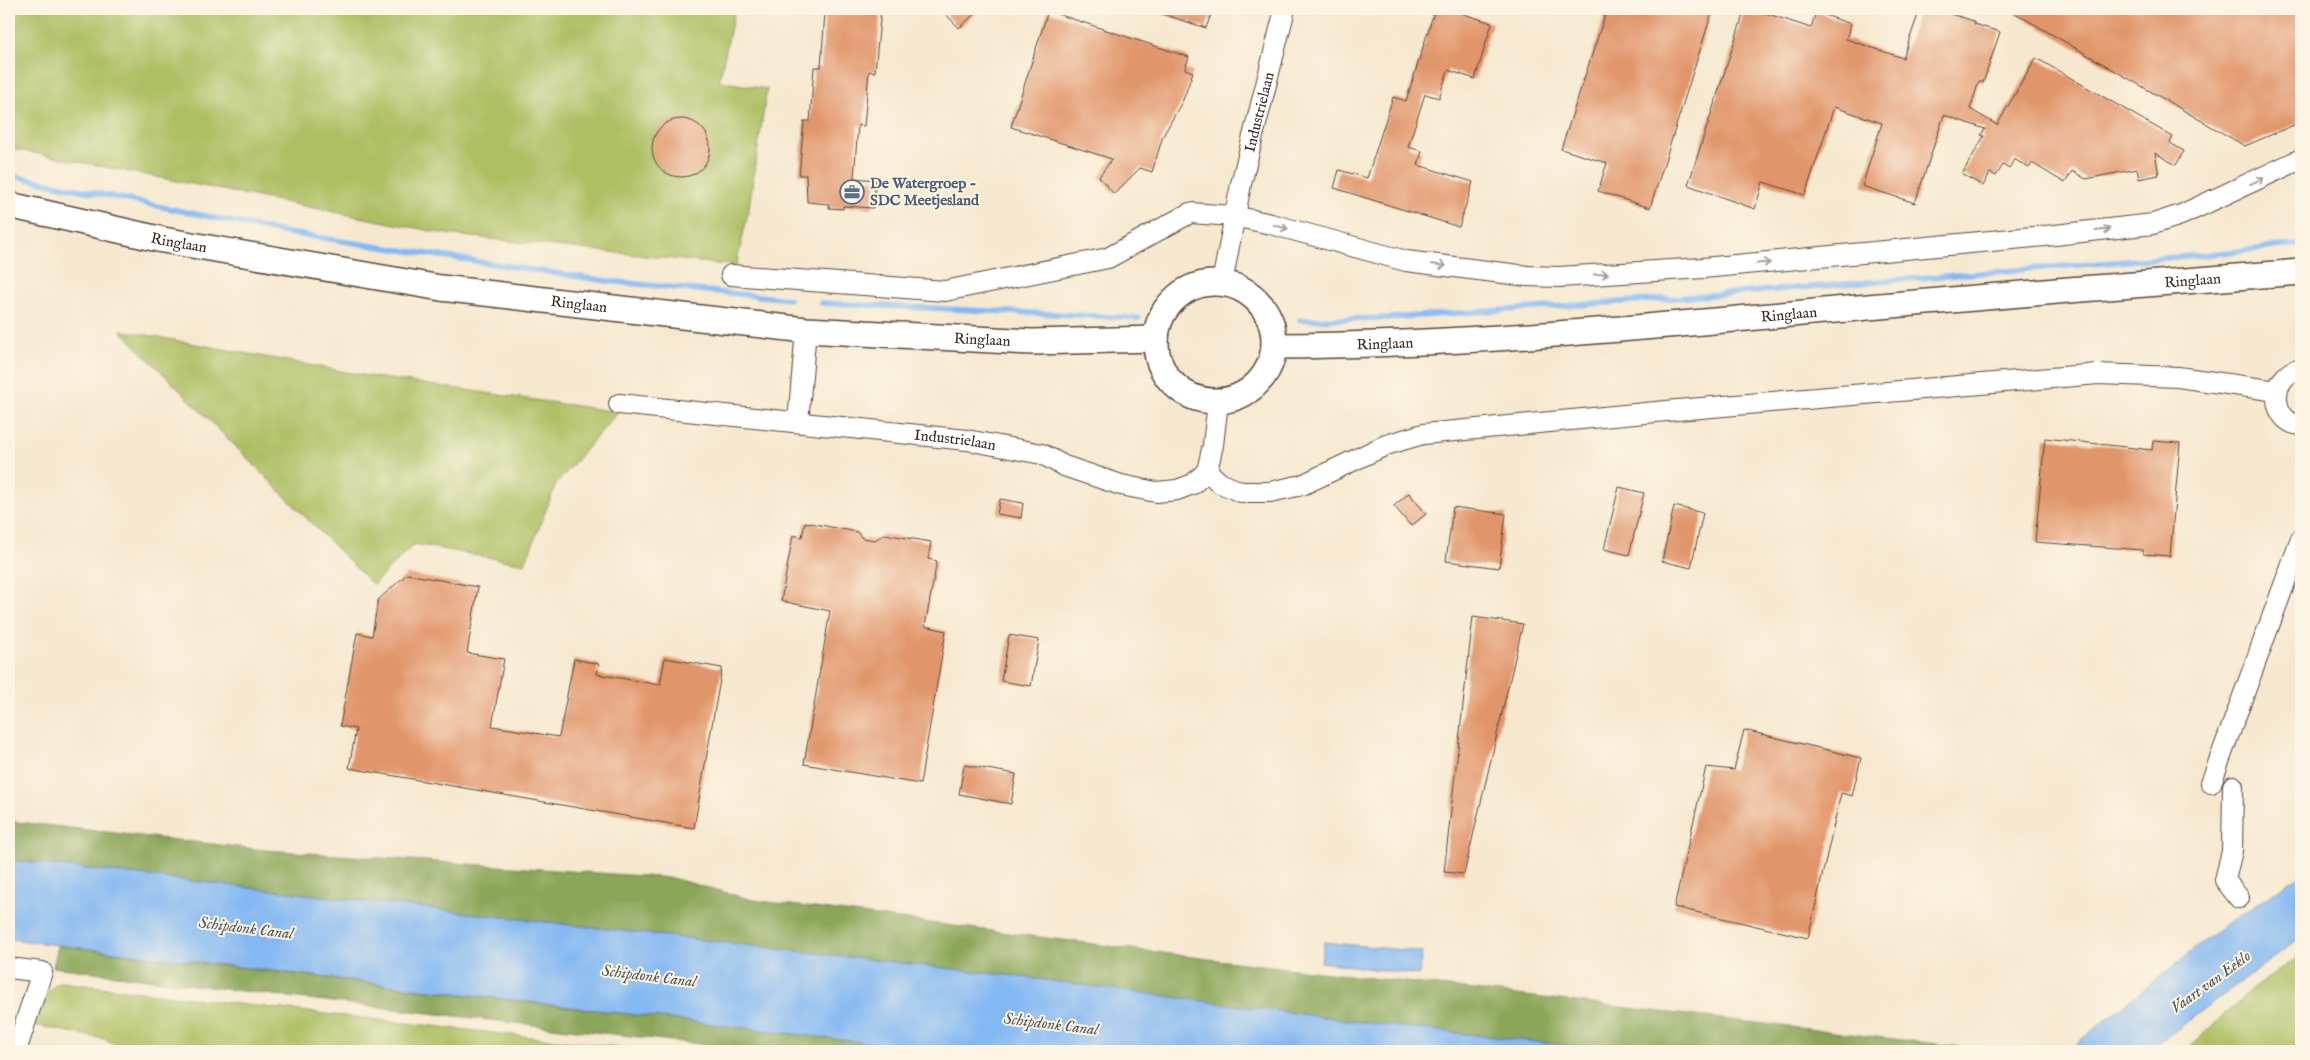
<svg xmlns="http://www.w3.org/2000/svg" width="2310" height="1060" font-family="'IM FELL English',serif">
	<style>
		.green { fill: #adbf63; stroke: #747440 }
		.forest { fill: #8aa659; stroke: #62683c }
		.water { fill: #83b8f2; stroke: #5f7188 }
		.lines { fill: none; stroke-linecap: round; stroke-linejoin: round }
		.stream { stroke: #83b8f2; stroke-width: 5.5 }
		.building { fill: #e1956a }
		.minor-casing { stroke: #574639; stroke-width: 22 }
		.major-casing { stroke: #574639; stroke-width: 28 }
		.minor { stroke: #fff; stroke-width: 20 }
		.major { stroke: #fff; stroke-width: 25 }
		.oneway { stroke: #a79f9a }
		.labels { text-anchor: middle; stroke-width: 4; stroke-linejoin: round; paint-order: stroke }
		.street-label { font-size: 15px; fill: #3b2a1e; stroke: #fcf5e5 }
		.service-label { font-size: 15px; font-weight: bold; fill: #4e5e75; stroke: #fcf5e5; text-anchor: start }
		.water-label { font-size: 16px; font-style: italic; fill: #51555e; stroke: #fcf5e5 }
	</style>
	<rect width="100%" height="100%" fill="#fcf5e5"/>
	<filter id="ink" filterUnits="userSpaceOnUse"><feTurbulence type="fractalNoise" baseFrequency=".02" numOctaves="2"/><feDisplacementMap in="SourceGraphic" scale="10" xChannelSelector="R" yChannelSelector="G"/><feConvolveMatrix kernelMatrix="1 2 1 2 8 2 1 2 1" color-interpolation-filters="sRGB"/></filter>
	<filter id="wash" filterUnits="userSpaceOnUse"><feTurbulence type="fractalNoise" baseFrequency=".0096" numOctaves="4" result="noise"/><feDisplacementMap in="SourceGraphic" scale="20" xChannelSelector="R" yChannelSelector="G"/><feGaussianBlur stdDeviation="1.12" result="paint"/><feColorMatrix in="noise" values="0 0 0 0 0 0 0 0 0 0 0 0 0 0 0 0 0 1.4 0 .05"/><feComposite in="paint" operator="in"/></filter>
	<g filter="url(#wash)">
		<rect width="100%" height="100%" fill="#f6e8cf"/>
		<!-- green -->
		<g class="green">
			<polygon points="9,9 735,9 719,81 767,89 748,213 736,266 446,234 9,148"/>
			<polygon points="120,330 368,376 618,412 556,484 525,564 414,544 373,585"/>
			<polygon points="2301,955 2301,1051 2185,1051 2251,990"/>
			<path d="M60,982L255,1006L653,1051H175L171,1048L167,1051H127L105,1039L34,1025C40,1008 43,991 60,982Z"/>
		</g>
		<!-- forest -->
		<g class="forest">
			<polygon points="9,821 265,850 672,878 753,900 1209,959 1979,1049 1982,1051 1616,1051 1368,1023 1021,977 9,860"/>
			<polygon points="58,946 934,1051 760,1051 281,996 53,967"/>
		</g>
		<!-- water -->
		<g class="water">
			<polygon points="9,860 1021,977 1368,1023 1616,1051 934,1051 9,939"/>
			<polygon points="2301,875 2301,937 2148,1051 2067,1051 2222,927"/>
			<polygon points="1324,942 1422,952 1419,975 1321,962"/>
		</g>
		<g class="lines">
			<!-- stream -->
			<g class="stream">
				<polyline points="9,175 282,232 607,281 789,299"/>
				<polyline points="821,303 1138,318"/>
				<polyline points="1300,320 1389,318 1651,300 2212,254 2301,244"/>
			</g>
		</g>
		<g id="blocks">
			<!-- building -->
			<g class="building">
				<polygon points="832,9 881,9 875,72 869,71 864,126 858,125 854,178 876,180 873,208 843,206 843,209 829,208 829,204 807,202 806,175 799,175 804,121 810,121 814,67 821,67 825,13 832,14"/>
				<polygon points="941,9 980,9 959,28"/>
				<polygon points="1157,9 1213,9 1206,28 1156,12"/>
				<polygon points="1435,9 1448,9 1492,23 1475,79 1448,70 1439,98 1425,94 1408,147 1422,151 1418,165 1473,182 1459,227 1334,188 1339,170 1367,178 1393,97 1406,101"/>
				<polygon points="1607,9 1713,9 1650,208 1598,191 1607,163 1561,149"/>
				<polygon points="1745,9 1753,9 1811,28 1816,12 1851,24 1846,39 1903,58 1920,9 1934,9 1974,21 1974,24 2000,32 1983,83 1979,81 1970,109 1997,125 2036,58 2173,137 2170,143 2184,151 2176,165 2155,153 2159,175 2139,179 2137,169 2086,179 2072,171 2065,183 2032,163 2029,168 2014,159 2009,169 2003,165 1996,176 1990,173 1983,186 1962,174 1984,136 1981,135 1985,129 1944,115 1915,203 1862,186 1882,123 1834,107 1805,195 1763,182 1755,209 1688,185"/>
				<polygon points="2008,9 2301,9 2301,122 2245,146"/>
				<polygon points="1048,11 1189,57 1185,69 1193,72 1183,100 1163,136 1152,172 1140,168 1114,194 1099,177 1112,159 1011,127"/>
				<circle cx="681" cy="148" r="29"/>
				<polygon points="2045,438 2152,450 2153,441 2180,443 2170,556 2143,554 2143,550 2035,542"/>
				<polygon points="1619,487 1644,493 1629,555 1604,549"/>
				<polygon points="1409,493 1426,514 1411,526 1394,506"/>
				<polygon points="1000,499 1023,503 1021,518 997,514"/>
				<polygon points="1674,506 1703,513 1691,568 1662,561"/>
				<polygon points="1453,507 1506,514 1499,568 1446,561"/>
				<polygon points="805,522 857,532 862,538 875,540 884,534 931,542 928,559 937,561 925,626 946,631 920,784 804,764 830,611 781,601 793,535 802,537"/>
				<polygon points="407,574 478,587 467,653 504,659 492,726 559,737 574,659 599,664 597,674 660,685 665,658 722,668 694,828 349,768 356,729 340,726 357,633 372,636 378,600"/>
				<polygon points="1473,617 1523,624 1464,874 1444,872"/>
				<polygon points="1009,635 1039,640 1031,686 1001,681"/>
				<polygon points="1744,730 1861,758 1852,796 1841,793 1808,938 1674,907 1706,767 1734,770"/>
				<polygon points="964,765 1016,774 1011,804 959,794"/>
			</g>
		</g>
	</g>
	<g filter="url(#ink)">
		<use href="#blocks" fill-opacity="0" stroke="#574639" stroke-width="1"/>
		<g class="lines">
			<!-- minor casing -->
			<g class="minor-casing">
				<g id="minor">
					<polyline points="731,275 945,291 1108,258 1190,213 1234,216 1271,224 1406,261 1527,276 1559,277 1703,268 2055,235 2153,224 2181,215 2301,159"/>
					<path id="s1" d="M1222,283L1241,184L1285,9"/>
					<path d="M2301,368C2265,378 2273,424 2301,425"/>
					<path id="s2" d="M619,404L967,440L1042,454L1064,466L1121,485L1156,492L1177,490L1193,484L1207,471L1213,445L1218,402"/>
					<polyline points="798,422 806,330"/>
					<polyline points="1207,471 1220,483 1241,492 1270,492 1302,485 1386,445 1423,434 1677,410 2098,374 2178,377 2277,391"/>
					<polyline points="2211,783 2301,539"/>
					<polyline points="2233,786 2232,851 2225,880 2239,898"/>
					<polyline points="9,968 42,972 16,1051"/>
				</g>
			</g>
			<!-- major casing -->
			<g class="major-casing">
				<g id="major">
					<path id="s3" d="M9,205L163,240L441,288L665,314L806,330L1031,342L1156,339"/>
					<circle cx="1215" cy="342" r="59"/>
					<path id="s4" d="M1275,346C1474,345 1671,325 1868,307C2012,294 2157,283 2301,272"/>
				</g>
			</g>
			<!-- minor -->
			<use href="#minor" class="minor"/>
			<!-- major -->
			<use href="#major" class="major"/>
		</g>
		<!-- one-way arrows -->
		<defs><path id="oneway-shaft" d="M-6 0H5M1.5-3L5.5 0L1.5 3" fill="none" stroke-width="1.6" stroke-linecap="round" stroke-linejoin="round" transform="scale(1.25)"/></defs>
		<g class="oneway">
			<use href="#oneway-shaft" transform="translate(2257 181) rotate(-24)"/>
			<use href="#oneway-shaft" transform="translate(1281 227) rotate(15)"/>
			<use href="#oneway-shaft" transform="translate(2103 230) rotate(-7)"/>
			<use href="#oneway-shaft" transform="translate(1763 263) rotate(-5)"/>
			<use href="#oneway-shaft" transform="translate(1439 265) rotate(8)"/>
			<use href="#oneway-shaft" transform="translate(1601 274) rotate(-3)"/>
		</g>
	</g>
	<!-- icons -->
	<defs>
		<g id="office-ring" transform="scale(1.25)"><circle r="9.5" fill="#fcf5e5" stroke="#5c6f8a" stroke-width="1.5"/><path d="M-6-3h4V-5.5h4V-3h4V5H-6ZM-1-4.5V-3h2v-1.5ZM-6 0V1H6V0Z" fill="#5c6f8a"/></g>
	</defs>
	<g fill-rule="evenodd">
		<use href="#office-ring" x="852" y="192"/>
	</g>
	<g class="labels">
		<!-- street labels -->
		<g class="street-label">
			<text dy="5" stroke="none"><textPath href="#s1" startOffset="175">Industrielaan</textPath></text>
			<text dy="5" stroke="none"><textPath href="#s3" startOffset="174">Ringlaan</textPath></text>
			<text dy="5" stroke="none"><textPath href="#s4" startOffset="920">Ringlaan</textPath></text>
			<text dy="5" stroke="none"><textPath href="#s3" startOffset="579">Ringlaan</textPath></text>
			<text dy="5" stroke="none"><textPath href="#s4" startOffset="515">Ringlaan</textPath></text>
			<text dy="5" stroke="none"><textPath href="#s3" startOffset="984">Ringlaan</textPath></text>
			<text dy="5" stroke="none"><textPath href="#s4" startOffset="110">Ringlaan</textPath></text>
			<text dy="5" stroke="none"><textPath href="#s2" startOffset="338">Industrielaan</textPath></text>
		</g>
		<!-- service labels -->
		<g class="service-label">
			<text x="870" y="188">De Watergroep -<tspan x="870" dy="17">SDC Meetjesland</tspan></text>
		</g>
		<!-- water labels -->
		<g class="water-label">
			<text transform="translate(246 927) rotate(7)" y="6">Schipdonk Canal</text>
			<text transform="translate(649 975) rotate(7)" y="6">Schipdonk Canal</text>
			<text transform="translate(2210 981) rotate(-36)" y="6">Vaart van Eeklo</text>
			<text transform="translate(1051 1023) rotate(7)" y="6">Schipdonk Canal</text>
		</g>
	</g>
	<!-- margin -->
	<rect width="2310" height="1060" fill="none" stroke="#fcf5e5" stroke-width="30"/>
</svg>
